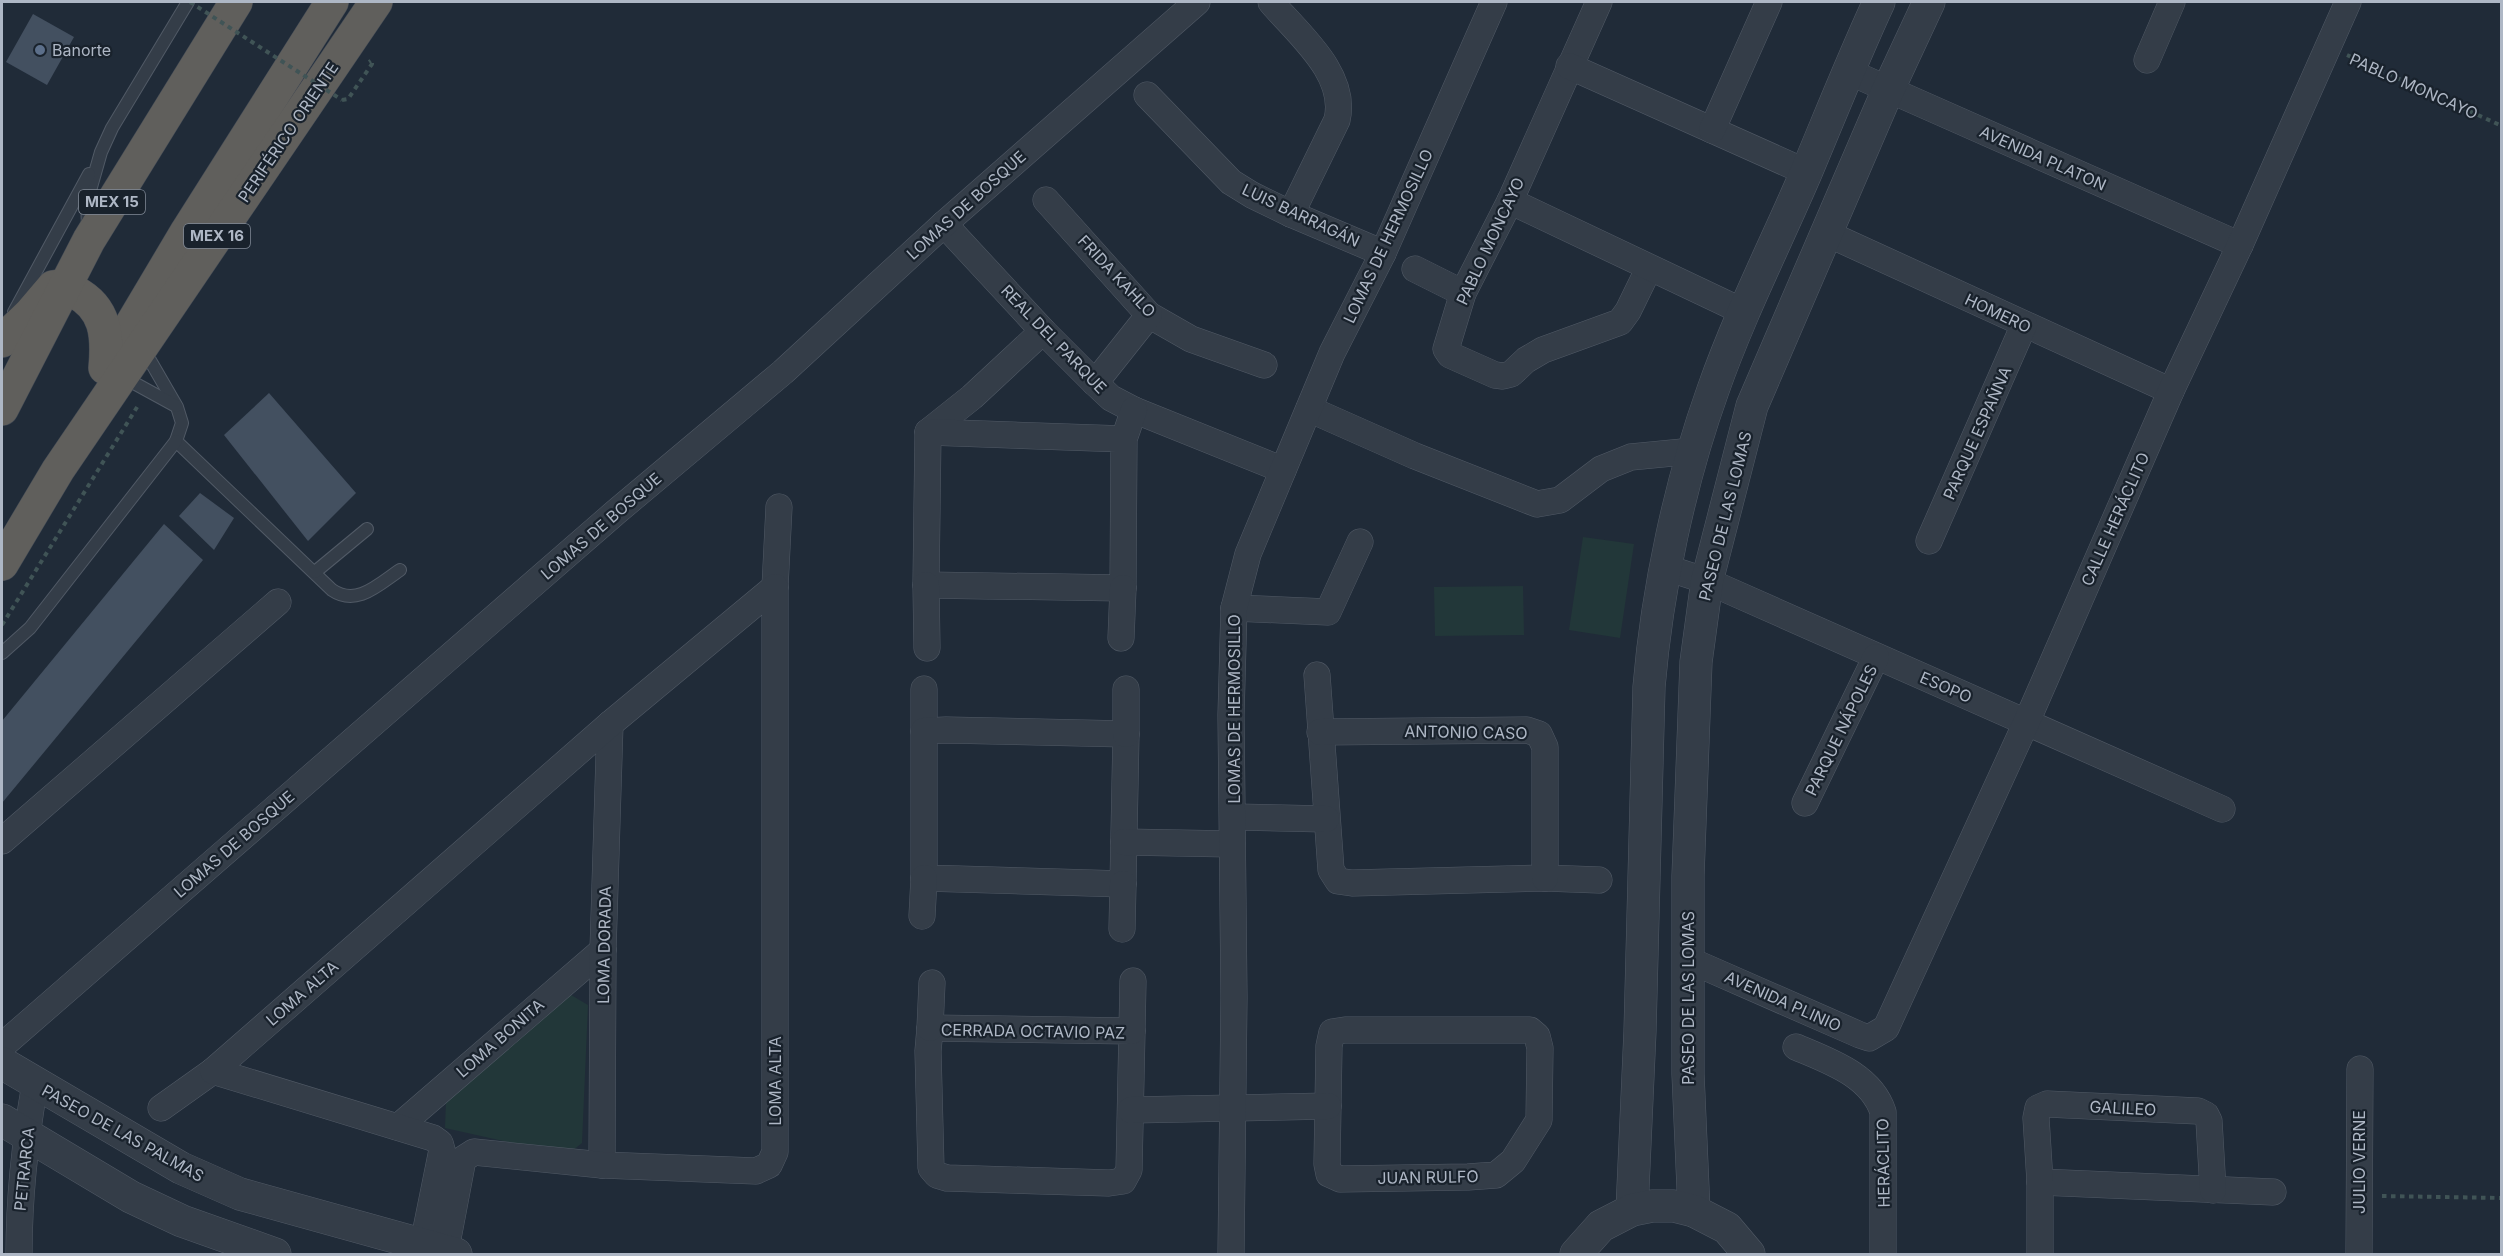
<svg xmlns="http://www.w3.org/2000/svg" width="2503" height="1256" font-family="Inter,sans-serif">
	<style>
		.green { fill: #223739 }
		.building { fill: #435060 }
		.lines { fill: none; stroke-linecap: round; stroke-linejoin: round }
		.service-casing { stroke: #515a66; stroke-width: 14 }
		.minor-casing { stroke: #515a66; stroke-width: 27 }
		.tertiary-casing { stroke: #515a66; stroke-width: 33 }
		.trunk-casing { stroke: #3e4753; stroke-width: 34 }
		.path { stroke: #405456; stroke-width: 4; stroke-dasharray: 4.5 4.5; stroke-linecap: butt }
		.service { stroke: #343d48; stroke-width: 12 }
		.minor { stroke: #343d48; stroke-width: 26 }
		.tertiary { stroke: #343d48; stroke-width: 32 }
		.trunk { stroke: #605f5c; stroke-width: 33 }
		.path-bridge { stroke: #405456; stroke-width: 4; stroke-dasharray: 4.5 4.5; stroke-linecap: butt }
		.service-dot { fill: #5c6f8a; stroke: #19222c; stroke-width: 2 }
		.labels { text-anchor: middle; stroke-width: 4.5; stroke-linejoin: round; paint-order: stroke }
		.shield { fill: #19222c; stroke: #818a97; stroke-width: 1.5 }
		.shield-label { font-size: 15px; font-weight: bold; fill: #aeb7c5 }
		.poi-label { font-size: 16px; fill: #aeb7c5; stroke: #19222c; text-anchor: start }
		.street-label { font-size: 16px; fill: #aeb7c5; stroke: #19222c }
	</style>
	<rect width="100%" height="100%" fill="#202b38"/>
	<!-- green -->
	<g class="green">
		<polygon points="1583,537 1634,544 1620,638 1569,630"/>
		<polygon points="1523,586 1524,635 1435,636 1434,587"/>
		<polygon points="566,992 588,1005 582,1143 567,1155 445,1128 446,1101"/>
	</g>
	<!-- building -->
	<g class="building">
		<polygon points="33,14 74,37 47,85 6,62"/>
		<polygon points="269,393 356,493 308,541 224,435"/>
		<polygon points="200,493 234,518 214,550 179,516"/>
		<polygon points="164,524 203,560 2,803 2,721"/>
	</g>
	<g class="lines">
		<!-- service casing -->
		<g class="service-casing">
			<g id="service">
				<polyline points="88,227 87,201 101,152 112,128 188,2"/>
				<polyline points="14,312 89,174"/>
				<path d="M144,350L177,407L182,423L176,441L332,590C357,607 379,584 400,570"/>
				<polyline points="123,377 176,406"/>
				<polyline points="315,572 367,529"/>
				<polyline points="2,653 30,628 176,441"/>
			</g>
		</g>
		<!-- minor casing -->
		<g class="minor-casing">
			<g id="minor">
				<path d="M1271,2C1298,34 1348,74 1337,120L1291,214"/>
				<polyline points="1599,2 1510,201 1463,293 1446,349 1450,355 1495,375 1503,376 1511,374 1526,360 1543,350 1620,322 1628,311 1649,268"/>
				<polyline points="2147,60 2172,2"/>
				<polyline points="1569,66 1806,172"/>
				<polyline points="1847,71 2240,245"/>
				<polyline points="1147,95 1231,182 1252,195 1291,214 1383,253"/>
				<polyline points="1712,130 1769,2"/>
				<polyline points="1046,200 1149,315 1191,339 1264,365"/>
				<polyline points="1510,201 1744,312"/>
				<polyline points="944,224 1043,331 1095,383 1111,398 1134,410 1283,470"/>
				<polyline points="1826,233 2171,391"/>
				<polyline points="1415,269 1463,293"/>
				<polyline points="1095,383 1149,315"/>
				<polyline points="1309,409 1415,456 1537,504 1560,500 1601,469 1631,457 1693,451"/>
				<polyline points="928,432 972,397 1043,331"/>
				<polyline points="1124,439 928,432 926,585 1123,588 1124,439 1134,410"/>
				<polyline points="1929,541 2024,325"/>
				<polyline points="1667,568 1707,581 2222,809"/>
				<polyline points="926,585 927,648"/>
				<polyline points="775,587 779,507"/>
				<polyline points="1234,608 1328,612 1360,542"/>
				<polyline points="1121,638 1123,588"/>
				<polyline points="1317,675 1331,870 1338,881 1352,883 1545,878 1599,880"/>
				<polyline points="924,689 924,731"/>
				<polygon points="946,730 1126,734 1123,884 924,878 924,731"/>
				<polyline points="1320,732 1527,730 1539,734 1545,747 1545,878"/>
				<polyline points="1126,734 1126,689"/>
				<polyline points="1805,803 1876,657"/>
				<polyline points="1234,817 1326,819"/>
				<polyline points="2,841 278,602"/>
				<polyline points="1124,842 1232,844"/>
				<polyline points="922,916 924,878"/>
				<polyline points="1122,929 1123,884"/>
				<polyline points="1689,960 1860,1035 1869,1038 1886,1028 2027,721 2171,391 2240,245 2348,2"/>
				<polygon points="930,1028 1132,1031 1129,1170 1123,1181 1109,1183 947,1178 937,1175 931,1168 928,1051"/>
				<polyline points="930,1028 932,983"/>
				<polygon points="1345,1030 1530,1030 1537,1036 1540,1048 1539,1120 1513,1161 1496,1175 1468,1177 1340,1179 1329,1174 1327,1164 1329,1046 1332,1032"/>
				<polyline points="1132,1031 1133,981"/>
				<polyline points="2,1046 616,512 783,372 944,224 1197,2"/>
				<path d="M1796,1047C1829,1061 1871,1075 1883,1112V1254"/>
				<polyline points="161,1108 213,1071"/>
				<polyline points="1131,1110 1328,1106"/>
				<polyline points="398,1127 603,950"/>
				<polyline points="602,1165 603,950 610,724"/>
				<polyline points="2040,1182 2273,1192"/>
				<path d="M19,1254C19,1197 25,1141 35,1084"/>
				<polyline points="421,1254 442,1150 440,1143 433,1138 213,1071 610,724 775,587 775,1152 769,1165 756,1171 602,1165 474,1152 463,1159 445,1254"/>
				<polyline points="1231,1254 1234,997 1231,715 1234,608 1248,554 1332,353 1383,253 1494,2"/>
				<polyline points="2040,1254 2040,1182 2036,1118 2038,1108 2047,1104 2198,1111 2206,1115 2209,1121 2213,1190"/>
				<polyline points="2359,1254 2360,1069"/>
			</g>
		</g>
		<!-- tertiary casing -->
		<g class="tertiary-casing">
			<g id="tertiary">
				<polyline points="2,1063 181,1168 240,1194 456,1254"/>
				<polyline points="2,1120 131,1197 182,1221 275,1254"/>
				<path d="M1632,1210L1640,1031L1649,687C1657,590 1680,482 1713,390C1739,316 1775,245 1806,173C1830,116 1853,58 1879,2"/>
				<polyline points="1694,1211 1688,1074 1688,876 1696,662 1707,581 1752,406 1888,90 1929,2"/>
				<polyline points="1576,1254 1601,1226 1632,1210 1652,1206 1674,1206 1694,1211 1727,1228 1749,1254"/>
			</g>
		</g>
		<!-- trunk casing -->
		<g class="trunk-casing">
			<g id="trunk">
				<polyline points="124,337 187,231 332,2"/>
				<path d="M2,341L30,314L53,287C63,285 67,287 75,292C106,308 108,336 105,368"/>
				<polyline points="2,409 89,240 236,2"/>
				<polyline points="2,564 58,470 376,2"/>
			</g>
		</g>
		<!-- path -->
		<g class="path">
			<polyline points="2347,55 2502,126"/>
			<polyline points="342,100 348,99 372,64 372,60 369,62"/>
			<polyline points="2,625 139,404"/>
			<polyline points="2382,1196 2502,1198"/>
		</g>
		<!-- service -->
		<use href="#service" class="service"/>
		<!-- minor -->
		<use href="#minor" class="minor"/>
		<!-- tertiary -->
		<use href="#tertiary" class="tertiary"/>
		<!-- trunk -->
		<use href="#trunk" class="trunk"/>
		<!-- path-bridge -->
		<polyline class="path-bridge" points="190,2 342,100"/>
	</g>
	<!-- markers -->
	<circle class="service-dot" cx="40" cy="50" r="6"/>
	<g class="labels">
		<!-- shield labels -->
		<g class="shield">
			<rect x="79" y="190" width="66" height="24" rx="4.5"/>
			<rect x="184" y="224" width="66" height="24" rx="4.5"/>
		</g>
		<g class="shield-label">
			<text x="112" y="207">MEX 15</text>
			<text x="217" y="241">MEX 16</text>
		</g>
		<!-- poi labels -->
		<g class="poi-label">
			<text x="52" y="56">Banorte</text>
		</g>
		<!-- street labels -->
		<g class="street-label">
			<text transform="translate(2414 86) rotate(24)" y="6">PABLO MONCAYO</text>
			<text transform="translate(288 132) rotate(-56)" y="6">PERIFÉRICO ORIENTE</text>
			<text transform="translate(2043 158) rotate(24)" y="6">AVENIDA PLATON</text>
			<text transform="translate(966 205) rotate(-42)" y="6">LOMAS DE BOSQUE</text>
			<text transform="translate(1301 215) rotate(25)" y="6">LUIS BARRAGÁN</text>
			<text transform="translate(1388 236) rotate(-65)" y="6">LOMAS DE HERMOSILLO</text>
			<text transform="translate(1490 241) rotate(-65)" y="6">PABLO MONCAYO</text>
			<text transform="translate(1117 276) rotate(47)" y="6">FRIDA KAHLO</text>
			<text transform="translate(1998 313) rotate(25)" y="6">HOMERO</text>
			<text transform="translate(1054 339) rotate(46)" y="6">REAL DEL PARQUE</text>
			<text transform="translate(1977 433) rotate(-66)" y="6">PARQUE ESPAÑNA</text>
			<text transform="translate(1725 516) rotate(-76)" y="6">PASEO DE LAS LOMAS</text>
			<text transform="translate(2115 519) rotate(-66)" y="6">CALLE HERÁCLITO</text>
			<text transform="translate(601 526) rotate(-41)" y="6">LOMAS DE BOSQUE</text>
			<text transform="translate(1946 687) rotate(23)" y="6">ESOPO</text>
			<text transform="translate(1234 709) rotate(-90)" y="6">LOMAS DE HERMOSILLO</text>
			<text transform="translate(1841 730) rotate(-64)" y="6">PARQUE NÁPOLES</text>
			<text transform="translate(1466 732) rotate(1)" y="6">ANTONIO CASO</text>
			<text transform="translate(234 844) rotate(-41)" y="6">LOMAS DE BOSQUE</text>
			<text transform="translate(604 945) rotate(-89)" y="6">LOMA DORADA</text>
			<text transform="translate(302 993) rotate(-41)" y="6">LOMA ALTA</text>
			<text transform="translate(1688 998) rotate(-90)" y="6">PASEO DE LAS LOMAS</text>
			<text transform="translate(1783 1001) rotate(24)" y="6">AVENIDA PLINIO</text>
			<text transform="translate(1033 1031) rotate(1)" y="6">CERRADA OCTAVIO PAZ</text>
			<text transform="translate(500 1038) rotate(-41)" y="6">LOMA BONITA</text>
			<text transform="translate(775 1081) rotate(-90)" y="6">LOMA ALTA</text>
			<text transform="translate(2123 1108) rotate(3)" y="6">GALILEO</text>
			<text transform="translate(123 1133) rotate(29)" y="6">PASEO DE LAS PALMAS</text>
			<text transform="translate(2359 1162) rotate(-90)" y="6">JULIO VERNE</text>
			<text transform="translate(1883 1163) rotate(-91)" y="6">HERÁCLITO</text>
			<text transform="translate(24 1169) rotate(-84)" y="6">PETRARCA</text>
			<text transform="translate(1428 1177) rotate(-1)" y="6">JUAN RULFO</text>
		</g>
	</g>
	<!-- border -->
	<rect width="2503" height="1256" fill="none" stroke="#aeb7c5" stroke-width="6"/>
</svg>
